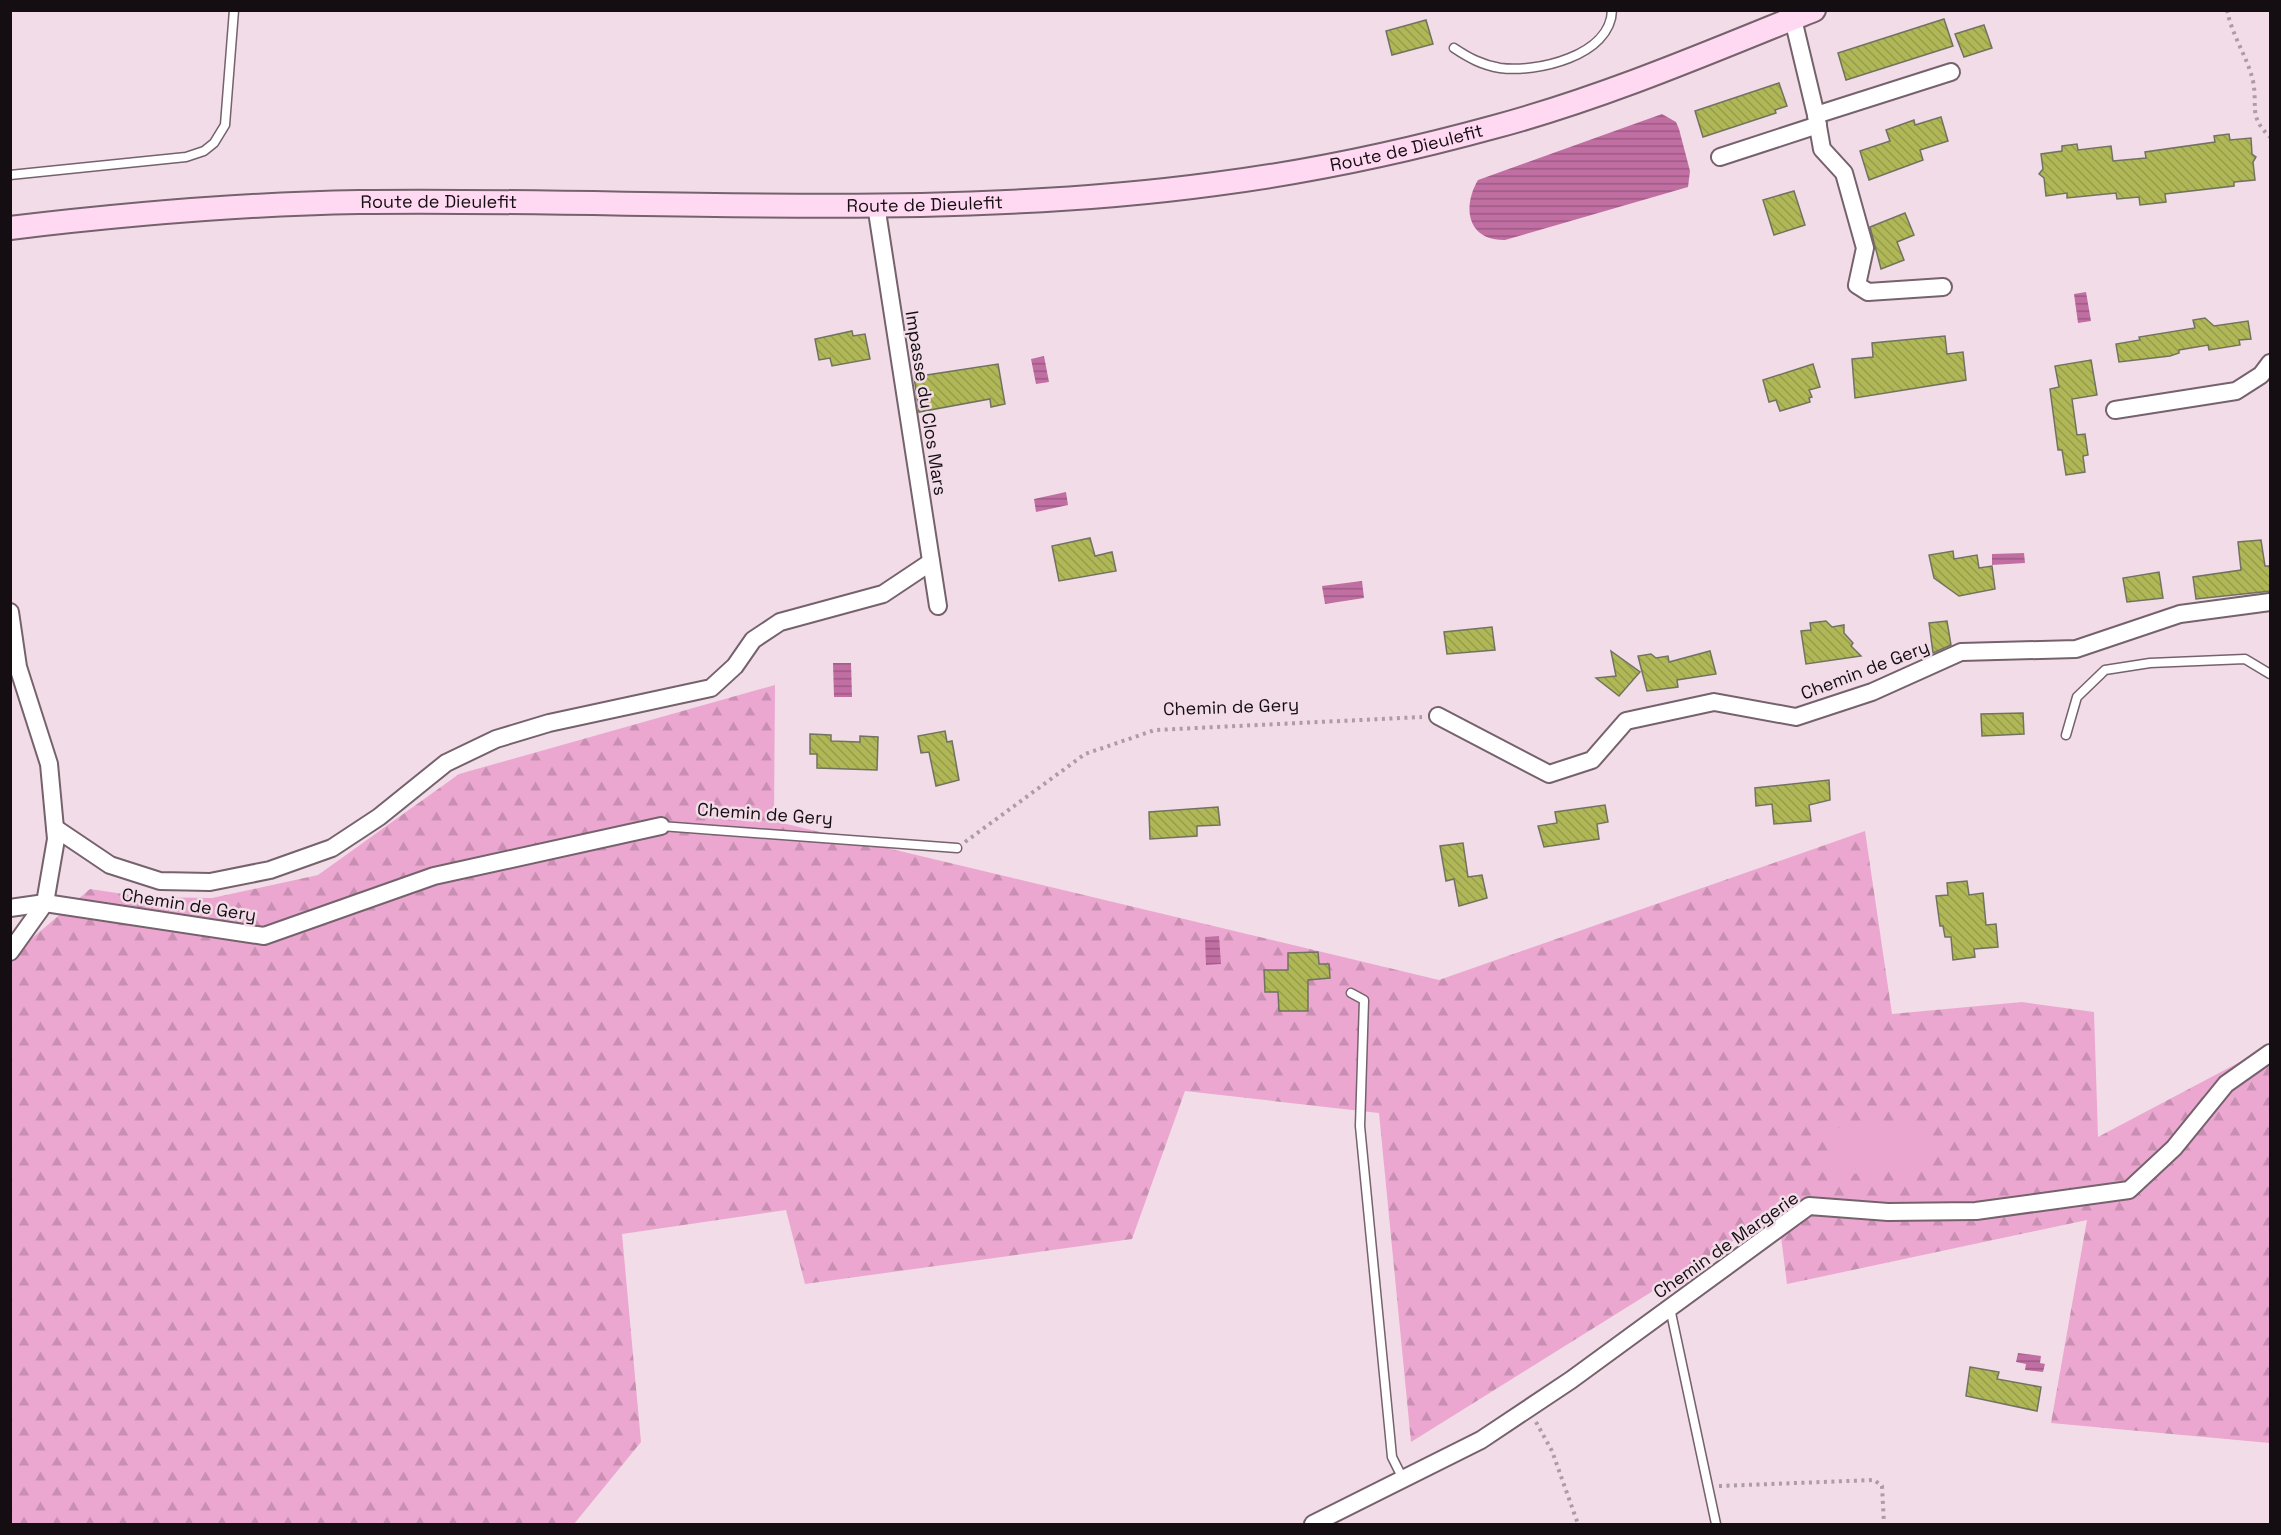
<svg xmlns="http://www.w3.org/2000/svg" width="2281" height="1535" font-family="'Space Grotesk',sans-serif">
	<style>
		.forest { fill: url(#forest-firs) }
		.green { fill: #eba7d0 }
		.water { fill: url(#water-rules) }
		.building { fill: url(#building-back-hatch); stroke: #717360; stroke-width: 1.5 }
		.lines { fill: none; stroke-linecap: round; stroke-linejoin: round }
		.lane-casing { stroke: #75626d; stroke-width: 11 }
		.street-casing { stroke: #75626d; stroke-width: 20 }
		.secondary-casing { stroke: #75626d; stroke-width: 26 }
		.path { stroke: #ad9ca6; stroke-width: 4; stroke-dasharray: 3 4.5; stroke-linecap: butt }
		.lane { stroke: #fff; stroke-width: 8 }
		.street { stroke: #fff; stroke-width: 16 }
		.secondary { stroke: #fed9f1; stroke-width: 22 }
		.labels { text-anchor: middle; stroke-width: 5; stroke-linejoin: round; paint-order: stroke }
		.street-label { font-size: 18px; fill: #140d11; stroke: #f2dce8 }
	</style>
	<defs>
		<pattern id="forest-firs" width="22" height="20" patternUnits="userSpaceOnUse" patternTransform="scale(1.5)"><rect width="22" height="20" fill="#eba7d0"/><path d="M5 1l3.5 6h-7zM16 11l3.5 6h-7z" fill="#c98fb2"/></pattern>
		<pattern id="water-rules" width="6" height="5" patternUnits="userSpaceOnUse" patternTransform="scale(1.5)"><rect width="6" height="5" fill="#c16fa3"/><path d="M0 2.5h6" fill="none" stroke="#9c5a83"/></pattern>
		<pattern id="building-back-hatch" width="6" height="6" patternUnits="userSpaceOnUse" patternTransform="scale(1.5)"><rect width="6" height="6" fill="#b0b756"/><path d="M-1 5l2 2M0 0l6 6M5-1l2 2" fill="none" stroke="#969c4a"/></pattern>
	</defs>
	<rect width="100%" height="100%" fill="#f2dce8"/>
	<!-- forest -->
	<polygon class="forest" points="775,685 774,821 1439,980 1865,831 1892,1014 2022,1002 2094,1012 2098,1137 2270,1046 2270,1443 2051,1423 2087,1220 1787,1284 1778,1213 1411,1442 1379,1113 1185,1091 1132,1239 805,1284 786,1210 622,1234 641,1442 574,1524 11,1524 11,956 90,889 144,897 212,898 318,875 459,774"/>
	<!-- green -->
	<polygon class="green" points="1928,1123 1930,1169 1831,1175 1829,1128"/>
	<!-- water -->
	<g class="water">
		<path d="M1662,114L1676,122L1679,129L1690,171L1688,187L1505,240C1467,241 1462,207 1478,180Z"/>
		<polygon points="2086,292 2091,321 2078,323 2074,294"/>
		<polygon points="1044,356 1049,382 1036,384 1031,359"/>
		<polygon points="1066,492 1068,505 1036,512 1034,499"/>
		<polygon points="2024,553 2025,563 1992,565 1992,554"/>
		<polygon points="1362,581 1364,598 1325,604 1322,586"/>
		<polygon points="833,663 851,663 852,697 834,697"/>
		<polygon points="1219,936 1221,964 1206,965 1205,937"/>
		<polygon points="2018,1353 2041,1356 2040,1363 2045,1364 2043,1372 2025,1370 2026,1364 2016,1362"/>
	</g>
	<!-- building -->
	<g class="building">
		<polygon points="1944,19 1953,46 1846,80 1838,53"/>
		<polygon points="1426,20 1433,44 1392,55 1386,31"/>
		<polygon points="1984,25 1992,48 1964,57 1955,34"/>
		<polygon points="1779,83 1787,106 1775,110 1776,113 1703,137 1695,111"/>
		<polygon points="1941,117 1948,141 1920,150 1923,160 1869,180 1860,151 1890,141 1886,130 1914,120 1915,125"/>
		<polygon points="2229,134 2230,140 2251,138 2252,154 2256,157 2253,162 2255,180 2234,182 2234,186 2165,194 2166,202 2140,205 2139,197 2117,199 2116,193 2067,198 2067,193 2046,196 2044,178 2039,174 2043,169 2041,154 2062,151 2062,146 2077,144 2078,150 2111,146 2113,161 2146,158 2145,152 2215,142 2214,136"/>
		<polygon points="1794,191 1805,225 1774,235 1763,200"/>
		<polygon points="1905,213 1914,235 1897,242 1904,260 1881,269 1870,227"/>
		<polygon points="2205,318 2214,326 2248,321 2251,339 2239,340 2240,345 2209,350 2208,345 2179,350 2179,353 2170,356 2119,362 2116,344 2140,340 2139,337 2195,328 2193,320"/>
		<polygon points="852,331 853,336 865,334 870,359 832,366 830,358 819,360 815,339"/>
		<polygon points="1945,336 1947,354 1963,352 1966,380 1855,398 1852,359 1873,357 1872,343"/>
		<polygon points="2091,360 2097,395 2072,399 2077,435 2085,434 2088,455 2083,456 2085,472 2066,475 2062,450 2058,450 2050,389 2059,387 2055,366"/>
		<polygon points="998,364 1005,404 991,407 990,399 919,412 914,377"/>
		<polygon points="1813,364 1820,387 1809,390 1812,397 1809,398 1810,402 1780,411 1776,400 1769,402 1763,380"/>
		<polygon points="1090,538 1095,556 1112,552 1116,571 1059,581 1052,546"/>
		<polygon points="2261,540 2265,566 2271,566 2271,591 2196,599 2193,577 2241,570 2238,542"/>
		<polygon points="1953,551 1954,559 1977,555 1979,568 1992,566 1995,589 1959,596 1934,578 1929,555"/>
		<polygon points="2159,572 2163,598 2127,602 2123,578"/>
		<polygon points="1826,621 1832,627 1844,625 1844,633 1853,643 1851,646 1861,656 1806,664 1801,631 1811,630 1810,623"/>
		<polygon points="1947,621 1951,645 1933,653 1929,623"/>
		<polygon points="1492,627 1495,650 1447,654 1444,632"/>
		<polygon points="1611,651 1640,672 1619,696 1596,678 1616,676"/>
		<polygon points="1710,651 1716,674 1677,680 1678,687 1647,691 1638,656 1651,654 1656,658 1668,656 1669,662"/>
		<polygon points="2023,713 2024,734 1982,736 1981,714"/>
		<polygon points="945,731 947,742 952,741 959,780 936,786 929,752 921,753 918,736"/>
		<polygon points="810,734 831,735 831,741 860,742 860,736 878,737 877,770 817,768 817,754 810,754"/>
		<polygon points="1829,780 1830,800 1809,805 1811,821 1774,824 1772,804 1756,806 1755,788"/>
		<polygon points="1605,805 1608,822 1597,824 1599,839 1544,847 1538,826 1557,823 1555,812"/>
		<polygon points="1218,807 1220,825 1197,826 1197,836 1150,839 1149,812"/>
		<polygon points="1463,843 1468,877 1482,875 1487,898 1459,906 1454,879 1446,881 1440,846"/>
		<polygon points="1967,881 1969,895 1983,893 1986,925 1996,924 1998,947 1974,949 1975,957 1953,960 1951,937 1945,937 1943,926 1940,926 1936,896 1948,895 1947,883"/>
		<polygon points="1318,952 1319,964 1329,964 1330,978 1308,980 1308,1011 1279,1011 1278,992 1265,992 1264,970 1288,970 1288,953"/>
		<polygon points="1970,1367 1999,1372 1997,1379 2041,1387 2037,1411 1966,1396"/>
	</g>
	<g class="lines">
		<!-- lane casing -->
		<g class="lane-casing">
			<g id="lane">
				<path d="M1454,48C1469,58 1482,65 1500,68C1536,73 1611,56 1612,10"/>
				<polyline points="10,175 186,157 204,151 214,143 225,125 234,10"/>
				<polyline points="2066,735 2077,697 2105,670 2150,663 2245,659 2270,674"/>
				<polyline points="661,826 957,848"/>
				<polyline points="1351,993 1364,1000 1360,1126 1392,1457 1403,1479"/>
				<polyline points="1670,1308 1716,1524"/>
			</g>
		</g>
		<!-- street casing -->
		<g class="street-casing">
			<g id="street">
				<polyline points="1793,19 1816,115 1822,149 1844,173 1865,248 1857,285 1868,292 1943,287"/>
				<polyline points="1816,115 1951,72"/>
				<polyline points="1720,157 1818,125"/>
				<polyline points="876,205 938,606"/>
				<polyline points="2115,410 2236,391 2261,375 2270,363"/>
				<polyline points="10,612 18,667 49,764 56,839 45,903 10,952"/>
				<polyline points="1438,716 1549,774 1592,760 1626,721 1714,702 1796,717 1872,692 1961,652 2076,649 2180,614 2270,602"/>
				<polyline points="55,828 110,865 160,881 210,882 270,870 332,848 379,817 446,763 496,739 549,723 711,688 735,666 753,640 780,622 883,594 931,562"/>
				<polyline points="10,908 45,903 264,936 434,876 661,826"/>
				<polyline points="1313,1524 1481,1440 1571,1380 1809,1206 1888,1212 1976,1211 2129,1190 2174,1148 2226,1084 2270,1053"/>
			</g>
		</g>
		<!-- secondary casing -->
		<g class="secondary-casing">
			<g id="secondary">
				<path id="s1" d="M10,228C127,214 242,204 359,202C643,198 933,222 1215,184C1309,172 1403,152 1494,127C1603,98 1710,52 1814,10"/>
			</g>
		</g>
		<!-- path -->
		<g class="path">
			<path d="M2227,10C2232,36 2248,58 2253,81C2258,107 2248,116 2270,137"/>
			<polyline points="965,842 1085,754 1155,730 1422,717"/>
			<polyline points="1536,1422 1552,1451 1578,1524"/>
			<polyline points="1719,1486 1874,1480 1882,1486 1884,1524"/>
		</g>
		<!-- lane -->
		<use href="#lane" class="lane"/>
		<!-- street -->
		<use href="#street" class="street"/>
		<!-- secondary -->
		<use href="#secondary" class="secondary"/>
	</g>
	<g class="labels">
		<!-- street labels -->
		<g class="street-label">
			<text dy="6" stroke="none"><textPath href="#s1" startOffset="1402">Route de Dieulefit</textPath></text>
			<text dy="6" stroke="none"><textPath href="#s1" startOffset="916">Route de Dieulefit</textPath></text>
			<text dy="6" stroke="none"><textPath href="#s1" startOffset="430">Route de Dieulefit</textPath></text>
			<text transform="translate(926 403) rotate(81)" y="6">Impasse du Clos Mars</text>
			<text transform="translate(1865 670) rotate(-21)" y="6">Chemin de Gery</text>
			<text transform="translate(1231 707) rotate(-2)" y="6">Chemin de Gery</text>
			<text transform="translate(765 814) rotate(4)" y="6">Chemin de Gery</text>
			<text transform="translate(189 905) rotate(9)" y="6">Chemin de Gery</text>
			<text transform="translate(1726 1245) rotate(-35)" y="6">Chemin de Margerie</text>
		</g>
	</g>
	<!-- border -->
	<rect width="2281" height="1535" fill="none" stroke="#140d11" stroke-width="24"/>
</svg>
